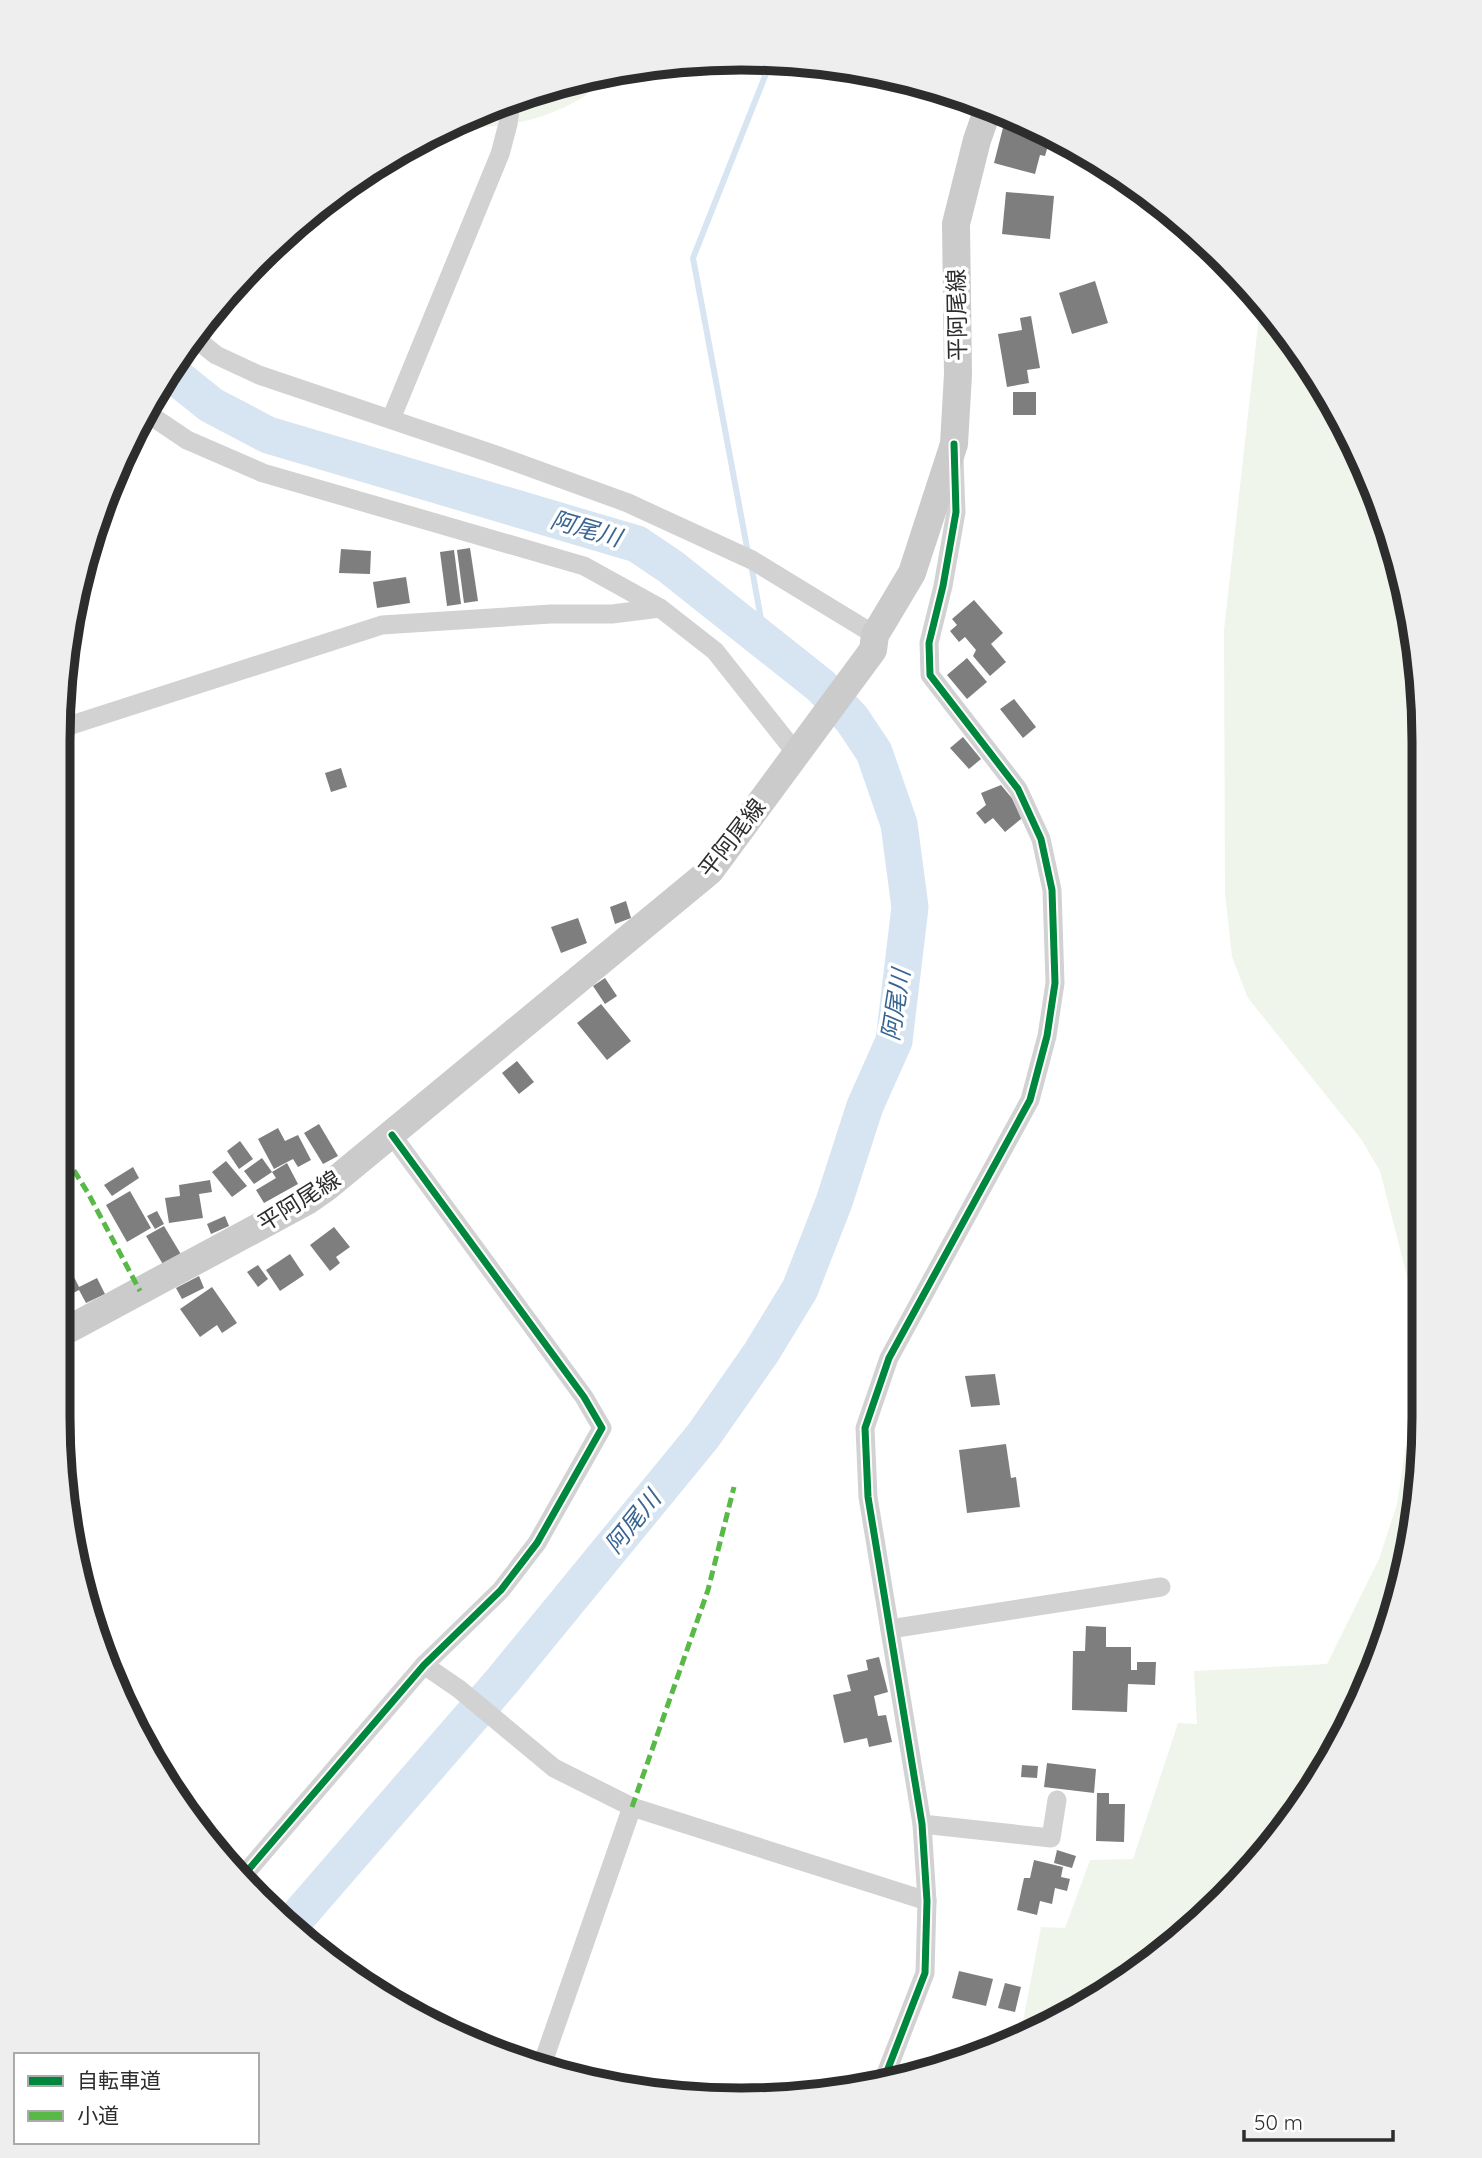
<svg xmlns="http://www.w3.org/2000/svg" width="1482" height="2158" font-family="Quicksand,'Noto Sans JP',sans-serif">
	<style>
		.green { fill: #eff5eb }
		.lines { fill: none; stroke-linecap: round; stroke-linejoin: round }
		.stream { stroke: #d7e4f2; stroke-width: 6 }
		.river { stroke: #d7e4f2; stroke-width: 37 }
		.building { fill: #7e7e7e }
		.minor { stroke: #d2d2d2; stroke-width: 19 }
		.secondary { stroke: #cbcbcb; stroke-width: 28 }
		.quiet { stroke: #58b947; stroke-width: 5; stroke-dasharray: 10 5; stroke-linecap: butt }
		.cycleway-casing { stroke: #fff; stroke-width: 11 }
		.cycleway { stroke: #00873e; stroke-width: 7 }
		.labels { text-anchor: middle; stroke-width: 7; stroke-linejoin: round; paint-order: stroke }
		.street-label { font-size: 23px; fill: #2d2d2d; stroke: #fff }
		.water-label { font-size: 24px; font-style: italic; fill: #396592; stroke: #fff }
		.rim { fill: none; stroke: #2d2d2d; stroke-width: 9 }
	</style>
	<rect width="100%" height="100%" fill="#fff"/>
	<!-- green -->
	<g class="green">
		<path d="M608,71C600,79 592,92 582,98C545,120 494,132 452,125L480,110Z"/>
		<polygon points="1260,307 1354,438 1411,608 1424,741 1424,1417 1411,1551 1372,1679 1309,1797 1224,1900 1044,2030 1020,2037 1041,1927 1065,1928 1090,1860 1133,1859 1178,1723 1197,1724 1194,1671 1327,1664 1379,1559 1397,1504 1407,1438 1414,1324 1409,1284 1380,1171 1361,1139 1248,998 1232,957 1225,893 1224,630"/>
	</g>
	<g class="lines">
		<!-- stream -->
		<g class="stream">
			<polyline points="748,553 693,258 771,61"/>
			<polyline points="751,564 765,641"/>
		</g>
		<!-- river -->
		<polyline class="river" points="170,372 211,405 268,435 637,544 671,567 821,686 852,719 874,752 899,824 910,907 894,1041 865,1106 834,1202 800,1289 761,1353 703,1436 503,1680 288,1928"/>
	</g>
	<!-- building -->
	<g class="building">
		<polygon points="934,89 962,98 956,109 930,96"/>
		<polygon points="1007,112 1051,135 1045,156 1040,155 1035,174 994,163"/>
		<polygon points="1006,192 1054,196 1050,239 1002,234"/>
		<polygon points="1095,281 1108,323 1072,334 1059,293"/>
		<polygon points="1031,316 1040,368 1027,370 1029,383 1007,387 998,334 1022,330 1020,318"/>
		<rect x="1013" y="392" width="23" height="23"/>
		<polygon points="470,548 478,601 464,603 457,550"/>
		<polygon points="341,549 371,551 370,574 339,573"/>
		<polygon points="454,550 461,604 447,606 440,552"/>
		<polygon points="406,577 410,603 377,608 373,582"/>
		<polygon points="974,600 1003,633 991,644 1006,662 990,676 973,656 976,650 965,637 959,642 950,631 957,625 952,619"/>
		<polygon points="967,658 987,682 967,699 947,675"/>
		<polygon points="1014,699 1036,727 1023,738 1000,709"/>
		<polygon points="963,737 981,759 969,769 950,748"/>
		<polygon points="341,768 347,787 331,792 325,773"/>
		<polygon points="1001,785 1026,815 1005,832 993,818 985,824 976,813 986,805 981,793"/>
		<polygon points="626,901 631,918 615,924 610,907"/>
		<polygon points="578,918 587,943 561,953 551,927"/>
		<polygon points="605,978 617,996 605,1004 593,986"/>
		<polygon points="601,1004 631,1041 607,1060 577,1023"/>
		<polygon points="517,1061 534,1082 519,1094 502,1073"/>
		<polygon points="319,1124 338,1156 323,1164 304,1133"/>
		<polygon points="278,1128 285,1141 298,1135 311,1160 298,1167 293,1159 274,1169 258,1139"/>
		<polygon points="240,1141 253,1159 239,1169 227,1151"/>
		<polygon points="262,1158 272,1172 254,1184 244,1171"/>
		<polygon points="226,1161 247,1186 232,1197 212,1172"/>
		<polygon points="287,1163 298,1184 264,1203 256,1190 276,1178 272,1172"/>
		<polygon points="133,1167 139,1178 112,1196 104,1185"/>
		<polygon points="210,1180 212,1192 199,1194 203,1218 169,1223 165,1198 180,1196 179,1185"/>
		<polygon points="130,1191 151,1228 127,1242 106,1205"/>
		<polygon points="157,1211 164,1224 155,1229 147,1216"/>
		<polygon points="225,1216 229,1226 211,1234 207,1224"/>
		<polygon points="164,1226 182,1256 164,1266 146,1236"/>
		<polygon points="334,1227 350,1247 336,1257 340,1263 330,1271 310,1245"/>
		<polygon points="58,1245 79,1287 97,1278 105,1294 86,1303 79,1290 58,1301"/>
		<polygon points="290,1254 304,1275 280,1291 266,1270"/>
		<polygon points="258,1265 268,1279 258,1287 247,1272"/>
		<polygon points="199,1276 204,1288 182,1299 176,1288"/>
		<polygon points="212,1287 237,1323 222,1333 217,1325 200,1337 180,1309"/>
		<polygon points="995,1374 1000,1405 971,1407 965,1376"/>
		<polygon points="1006,1444 1011,1478 1016,1477 1020,1507 967,1513 959,1450"/>
		<polygon points="1086,1626 1106,1627 1106,1647 1131,1647 1131,1670 1137,1670 1137,1662 1156,1662 1155,1685 1128,1684 1127,1712 1072,1710 1073,1651 1085,1651"/>
		<polygon points="879,1657 888,1692 874,1696 878,1716 886,1715 892,1742 869,1747 867,1738 844,1743 833,1695 851,1691 847,1675 868,1670 866,1660"/>
		<polygon points="1047,1763 1096,1769 1094,1793 1044,1787"/>
		<polygon points="1022,1765 1038,1766 1037,1778 1021,1777"/>
		<polygon points="1097,1793 1109,1793 1109,1804 1125,1804 1124,1842 1096,1841"/>
		<polygon points="1057,1850 1076,1856 1072,1868 1054,1863"/>
		<polygon points="1034,1860 1063,1867 1061,1877 1070,1879 1067,1891 1055,1888 1052,1904 1040,1901 1037,1915 1017,1910 1024,1878 1030,1878"/>
		<polygon points="959,1971 993,1979 986,2006 952,1998"/>
		<polygon points="1005,1983 1021,1987 1015,2012 998,2008"/>
	</g>
	<g class="lines">
		<!-- minor -->
		<g class="minor">
			<polyline points="196,339 216,355 259,375 493,454 628,503 752,560 875,635"/>
			<polyline points="144,411 187,440 263,473 584,566 660,608 715,651 796,753"/>
			<polyline points="391,419 500,154 508,124 511,100"/>
			<polyline points="59,729 382,625 551,614 612,614 660,608"/>
			<polyline points="890,1629 1161,1587"/>
			<polyline points="424,1665 459,1689 554,1768 632,1807 927,1901"/>
			<polyline points="922,1824 1051,1838 1057,1800"/>
			<polyline points="243,1876 424,1665 501,1590 537,1543 602,1428 584,1397 392,1135"/>
			<polyline points="542,2065 632,1807"/>
			<polyline points="882,2084 925,1973 927,1901 922,1824 868,1497 865,1428 889,1358 1030,1100 1047,1036 1055,983 1052,890 1041,839 1018,789 930,675 929,643 943,586 956,512 954,459"/>
		</g>
		<!-- secondary -->
		<polyline class="secondary" points="58,1335 307,1201 327,1187 710,871 873,650 875,635 912,573 954,444 958,374 956,224 977,140 989,106"/>
		<!-- quiet -->
		<g class="quiet">
			<polyline points="58,1145 88,1193 140,1291"/>
			<polyline points="632,1807 708,1590 734,1487"/>
		</g>
		<!-- cycleway casing -->
		<g class="cycleway-casing">
			<g id="cycleway">
				<polyline points="243,1876 424,1665 501,1590 537,1543 602,1428 584,1397 392,1135"/>
				<polyline points="882,2084 925,1973 927,1901 922,1824 868,1497 865,1428 889,1358 1030,1100 1047,1036 1055,983 1052,890 1041,839 1018,789 930,675 929,643 943,586 956,512 954,444"/>
			</g>
		</g>
		<!-- cycleway -->
		<use href="#cycleway" class="cycleway"/>
	</g>
	<g class="labels">
		<!-- street labels -->
		<g class="street-label">
			<text transform="translate(957 315) rotate(-91)" y="8">平阿尾線</text>
			<text transform="translate(732 838) rotate(-52)" y="8">平阿尾線</text>
			<text transform="translate(299 1201) rotate(-32)" y="8">平阿尾線</text>
		</g>
		<!-- water labels -->
		<g class="water-label">
			<text transform="translate(586 529) rotate(16)" y="8">阿尾川</text>
			<text transform="translate(896 1005) rotate(-81)" y="8">阿尾川</text>
			<text transform="translate(633 1522) rotate(-51)" y="8">阿尾川</text>
		</g>
	</g>
	<!-- crop -->
	<path d="M0 0H1482V2158H0ZM741 70H741A671 671 0 0 1 1412 741V1417A671 671 0 0 1 741 2088H741A671 671 0 0 1 70 1417V741A671 671 0 0 1 741 70Z" fill="#eee" fill-rule="evenodd"/>
	<path class="rim" d="M741 70H741A671 671 0 0 1 1412 741V1417A671 671 0 0 1 741 2088H741A671 671 0 0 1 70 1417V741A671 671 0 0 1 741 70Z"/>
	<!-- legend -->
	<rect x="14" y="2053" width="245" height="91" fill="#ffffff" stroke="#ababab" stroke-width="2"/>
	<rect x="28" y="2076" width="35" height="10" fill="#00873e" stroke="#ababab" stroke-width="2"/>
	<text x="77" y="2088" font-size="21" fill="#2d2d2d">自転車道</text>
	<rect x="28" y="2111" width="35" height="10" fill="#58b947" stroke="#ababab" stroke-width="2"/>
	<text x="77" y="2123" font-size="21" fill="#2d2d2d">小道</text>
	<!-- scale -->
	<path d="M1244 2130v10h149v-10" fill="none" stroke="#2d2d2d" stroke-width="3.5"/>
	<text x="1254" y="2130" font-size="21" fill="#2d2d2d" stroke="#ffffff" stroke-width="5" paint-order="stroke">50 m</text>
</svg>
